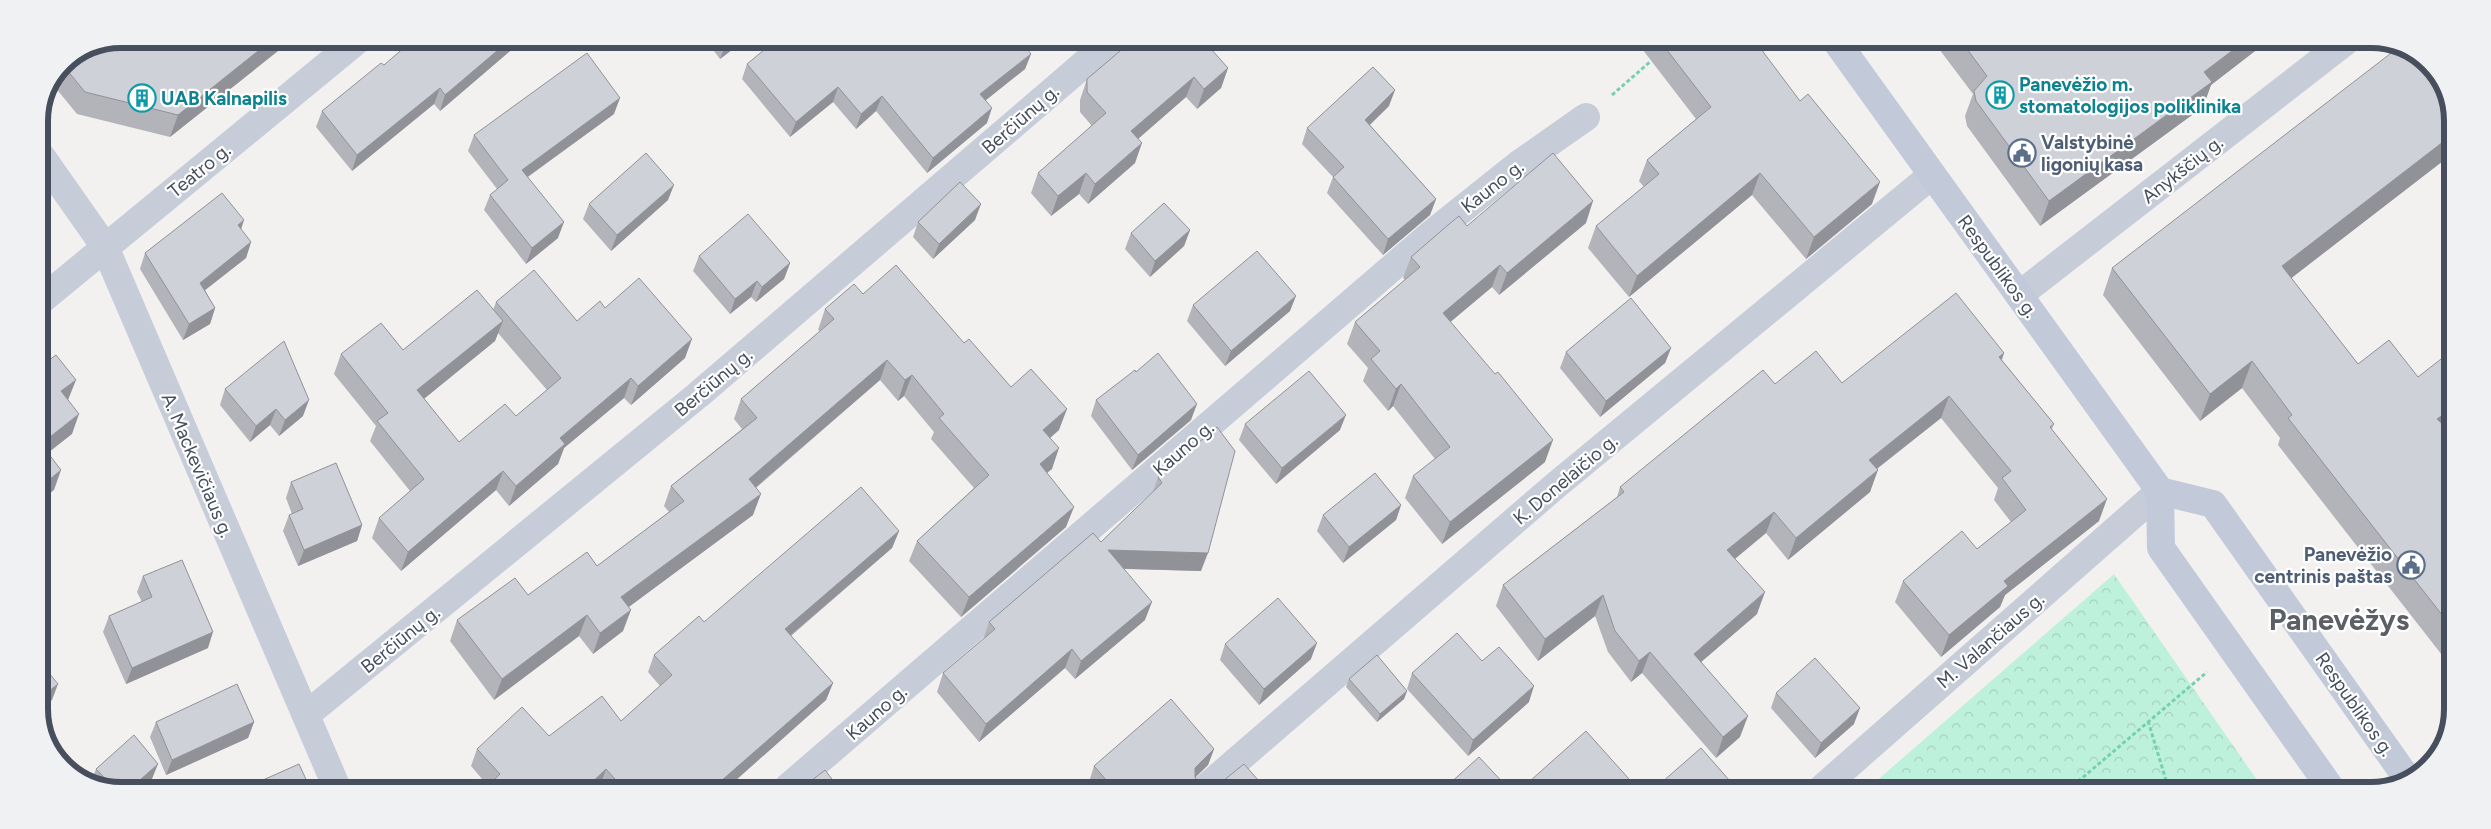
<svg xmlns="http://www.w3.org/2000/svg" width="2491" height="829" font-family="Figtree,sans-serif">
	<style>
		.forest { fill: url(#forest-crowns) }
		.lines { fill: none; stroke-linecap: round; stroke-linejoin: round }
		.path { stroke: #75d0b3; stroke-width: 3; stroke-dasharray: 4 2.5; stroke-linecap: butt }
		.street { stroke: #c6ccd8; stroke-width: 28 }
		.secondary { stroke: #c2c9d9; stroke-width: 28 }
		.wall { fill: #b2b4ba; fill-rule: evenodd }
		.shaded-wall { fill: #919297 }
		.building { fill: #cfd1d8; stroke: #919297 }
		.labels { text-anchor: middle; stroke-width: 4.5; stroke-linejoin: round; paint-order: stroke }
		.culture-label { font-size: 19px; font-weight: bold; fill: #0d838f; stroke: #fff; text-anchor: start }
		.street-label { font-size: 19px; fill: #474f5e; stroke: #fff }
		.service-label { font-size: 19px; font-weight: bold; fill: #4e5e75; stroke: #fff; text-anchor: start }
		.town-label { font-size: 29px; font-weight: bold; fill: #5c5f65; stroke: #fff }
		.rim { fill: none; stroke: #474f5e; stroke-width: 6 }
	</style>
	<defs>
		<pattern id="forest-crowns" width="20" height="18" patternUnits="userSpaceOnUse" patternTransform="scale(1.25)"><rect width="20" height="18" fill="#bef1db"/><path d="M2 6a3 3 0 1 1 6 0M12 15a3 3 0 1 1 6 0" fill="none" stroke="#a5d0be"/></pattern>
	</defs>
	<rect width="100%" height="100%" fill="#f3f1f0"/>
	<!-- forest -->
	<polygon class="forest" points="2114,574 2264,790 1866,790"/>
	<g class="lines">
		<!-- path -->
		<g class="path">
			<polyline points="1612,95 1651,61"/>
			<polyline points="2148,721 2169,790"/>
			<polyline points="2068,790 2207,672"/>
		</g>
		<!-- street -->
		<g class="street">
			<polyline points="39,153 105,247 337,788"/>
			<polyline points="2019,295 2345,42"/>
			<polyline points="39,302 359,39"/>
			<polyline points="306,715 698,395 1112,40"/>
			<polyline points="787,788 1430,235 1519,164 1586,117"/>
			<polyline points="1204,789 1555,486 1932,175"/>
			<polyline points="1820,790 2160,491"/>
		</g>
		<!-- secondary -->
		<g class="secondary">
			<polyline points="1836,41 2160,491 2161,548 2332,790"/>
			<polyline points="2160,491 2213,504 2407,778"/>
		</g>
	</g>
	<!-- wall -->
	<g class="wall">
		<polygon points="293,39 170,137 77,114 50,81 63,63"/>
		<polygon points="524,39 440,111 434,104 352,171 316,127 322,111 384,65"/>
		<polygon points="705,39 745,40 720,59"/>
		<polygon points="1436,40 1456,40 1444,50"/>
		<polygon points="1636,41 1755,41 1872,204 1806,259 1752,195 1629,297 1588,248 1596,226 1644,187 1639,181 1647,160 1696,119"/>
		<polygon points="1933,41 2268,41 2211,85 2203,107 2040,226 1967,126 1965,116 1973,94"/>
		<polygon points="1031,54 1025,69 985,100 987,123 927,173 876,111 856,129 833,102 790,137 742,79 747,64"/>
		<polygon points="1228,68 1221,88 1197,109 1186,97 1138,139 1135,163 1088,204 1079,194 1051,216 1031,193 1038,173 1092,126 1080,112 1080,100 1087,79"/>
		<polygon points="1389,106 1370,125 1436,199 1430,215 1383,255 1327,193 1333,177 1302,144 1307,128"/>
		<polygon points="614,114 528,177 558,238 526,264 484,210 490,195 497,189 468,151 474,135"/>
		<polygon points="2452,115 2452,154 2291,278 2358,364 2418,377 2451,353 2451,430 2450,431 2451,432 2449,664 2278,445 2280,438 2242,388 2200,421 2103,295 2112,268"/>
		<polygon points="668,200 611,251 583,219 589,204"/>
		<polygon points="975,220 933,259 913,237 918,222"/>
		<polygon points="1586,223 1499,295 1492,287 1450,322 1545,462 1442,544 1405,498 1413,476 1435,459 1393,406 1388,411 1363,381 1368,368 1347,344 1355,322 1405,280 1403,278 1411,257 1467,226"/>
		<polygon points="1190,230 1184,246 1150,277 1125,249 1131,233"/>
		<polygon points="251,242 246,258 205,290 215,308 210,324 183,340 140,269 145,253"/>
		<polygon points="699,256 790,263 784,279 756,302 751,297 730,314 693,271"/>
		<polygon points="863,294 964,343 1011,387 1059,430 1050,438 1052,469 1047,472 1066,527 961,617 909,561 917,541 974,488 931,439 934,432 904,396 898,401 880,380 756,488 753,515 628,607 623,631 593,654 579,636 494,700 450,641 457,620 528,595 597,566 669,512 664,506 671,486 742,429 734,419 741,399 820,331 818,330 825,309"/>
		<path d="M496,302L577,321L605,308L685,358L631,405L624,398L564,448L558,464L509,506L496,490L401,571L372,538L379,518L410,491L370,441L376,426L334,374L341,354L403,350L493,310ZM498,333L547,390L516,416L459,442L424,399L495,341Z"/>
		<polygon points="1193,305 1290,311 1225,366 1187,321"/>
		<polygon points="1671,348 1665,363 1600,417 1560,368 1566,352"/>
		<polygon points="2004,353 2002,360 2054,424 2052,429 2099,521 2005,595 2000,607 1941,657 1895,602 1903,581 1977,549 2011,522 1994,500 1998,488 1941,418 1877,469 1870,492 1788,560 1766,533 1735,559 1757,614 1701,662 1740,737 1716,758 1642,673 1631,682 1608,652 1595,616 1538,661 1496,606 1503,585 1617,497 1620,487 1775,384 1842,383"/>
		<polygon points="225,389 303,416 279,436 270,425 250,442 220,405"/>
		<polygon points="1096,400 1191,420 1132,470 1091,416"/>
		<polygon points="1245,424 1340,430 1276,484 1239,440"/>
		<polygon points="1217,427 1201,571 1124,569 1145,620 1075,679 1065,668 979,742 937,692 943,673 983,640 989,622 1101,542 1153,492 1158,477"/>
		<polygon points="291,482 362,525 357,541 298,566 283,531 289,515 292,514 286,498"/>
		<polygon points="1401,505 1396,520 1343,563 1317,531 1323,515"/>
		<polygon points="899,531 892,548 791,636 833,683 826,700 727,788 601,788 600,786 488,786 471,766 477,749 549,736 621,721 660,686 648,672 654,655 704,622"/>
		<polygon points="143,576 208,648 126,684 103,632 109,616 142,602 137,592"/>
		<polygon points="1225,644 1311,659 1259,705 1220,660"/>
		<polygon points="1482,661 1529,702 1468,756 1407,689 1412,673"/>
		<polygon points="1349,679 1407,691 1404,699 1377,722 1346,687"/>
		<polygon points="1776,693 1854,724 1815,758 1771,708"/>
		<polygon points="156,722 254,722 248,738 166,775 150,737"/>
		<polygon points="1214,749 1208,765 1195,778 1198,784 1205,788 1266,789 1095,789 1089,782 1094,766"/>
		<polygon points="96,769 152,779 143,787 99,787 91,782"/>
	</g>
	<!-- shaded-wall -->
	<g class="shaded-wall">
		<polygon points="273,39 293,39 170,137 178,115"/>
		<polygon points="511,39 524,39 440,111 445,95"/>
		<polygon points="734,40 745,40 720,59 725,46"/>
		<polygon points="1447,40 1456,40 1444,50"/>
		<polygon points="2245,41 2268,41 2211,85 2203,107 2040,226 2049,201 2204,72"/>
		<polygon points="1031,54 1025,69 975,109 980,94"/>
		<polygon points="1228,68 1221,88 1197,109 1204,89"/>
		<polygon points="1194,77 1186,97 1124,151 1131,131"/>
		<polygon points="838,87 833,102 790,137 796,122"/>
		<polygon points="440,88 434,104 352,171 357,155"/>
		<polygon points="1395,90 1389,106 1359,135 1365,120"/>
		<polygon points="882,96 876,111 856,129 861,114"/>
		<polygon points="620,98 614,114 516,185 522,170"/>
		<polygon points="992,108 987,123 927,173 933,158"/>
		<polygon points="2452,135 2452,154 2272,293 2282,266"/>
		<polygon points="1142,143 1135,163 1088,204 1095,184"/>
		<polygon points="1086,173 1079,194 1051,216 1058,196"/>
		<polygon points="1760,173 1752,195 1629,297 1637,276"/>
		<polygon points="1880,182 1872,204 1806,259 1814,237"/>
		<polygon points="674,185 668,200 611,251 617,235"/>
		<polygon points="1436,199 1430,215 1383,255 1388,239"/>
		<polygon points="1593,201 1586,223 1499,295 1507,273"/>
		<polygon points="981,204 975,220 933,259 939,244"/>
		<polygon points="244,220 239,236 238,225"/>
		<polygon points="564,222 558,238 526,264 532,248"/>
		<polygon points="1190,230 1184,246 1150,277 1155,261"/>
		<polygon points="251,242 246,258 195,298 200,283"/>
		<polygon points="790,263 784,279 756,302 762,287"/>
		<polygon points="1500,265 1492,287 1435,335 1443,313"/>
		<polygon points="757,281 751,297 730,314 735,299"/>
		<polygon points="1296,296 1290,311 1225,366 1231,351"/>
		<polygon points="215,308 210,324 183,340 189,324"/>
		<polygon points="503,321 495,341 410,410 417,390"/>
		<polygon points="692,339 685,358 631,405 638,386"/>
		<polygon points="1671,348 1665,363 1600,417 1606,401"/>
		<polygon points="2004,353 1996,374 1999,357"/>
		<polygon points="887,360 880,380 741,500 749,479"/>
		<polygon points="2252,361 2242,388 2200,421 2210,394"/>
		<polygon points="912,375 904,396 898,401 905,380"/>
		<polygon points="631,378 624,398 564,448 558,464 509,506 516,486 560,438"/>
		<polygon points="76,380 68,400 54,411 61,391"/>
		<polygon points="1401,384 1393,406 1388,411 1396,389"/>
		<polygon points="1949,396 1941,418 1861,481 1869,460"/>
		<polygon points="309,400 303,416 279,436 285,420"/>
		<polygon points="1197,404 1191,420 1132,470 1138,455"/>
		<polygon points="276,409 270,425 250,442 256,426"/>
		<polygon points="1067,409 1059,430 1036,450 1043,430"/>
		<polygon points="2451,409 2451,430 2427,445 2437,419"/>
		<polygon points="79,414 72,434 39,460 41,444"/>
		<polygon points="1346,415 1340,430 1276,484 1282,468"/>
		<polygon points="1553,440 1545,462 1442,544 1450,522"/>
		<polygon points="1059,448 1052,469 1033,484 1040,464"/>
		<polygon points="61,470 54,490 39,502 39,488"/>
		<polygon points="1878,470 1870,492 1788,560 1796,538"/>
		<polygon points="503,471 496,490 401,571 408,552"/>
		<polygon points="761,494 753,515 614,618 621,597"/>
		<polygon points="2107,499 2099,521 2005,595 2000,607 1941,657 1949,635 2004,581"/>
		<polygon points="1401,505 1396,520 1343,563 1349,547"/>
		<polygon points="1074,507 1066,527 961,617 969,597"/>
		<polygon points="1774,512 1766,533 1720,571 1727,550"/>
		<polygon points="362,525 357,541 298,566 304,550"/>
		<polygon points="899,531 892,548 778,646 785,629"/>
		<polygon points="1108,550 1208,553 1201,571 1101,568"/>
		<polygon points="1765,592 1757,614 1686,675 1694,654"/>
		<polygon points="1603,595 1595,616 1538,661 1545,639"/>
		<polygon points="1152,602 1145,620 1075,679 1081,661"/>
		<polygon points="631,610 623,631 593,654 600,633"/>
		<polygon points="587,615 579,636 494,700 502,679"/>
		<polygon points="213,632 208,648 126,684 132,668"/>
		<polygon points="1317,643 1311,659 1259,705 1264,689"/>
		<polygon points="1072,649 1065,668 979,742 986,724"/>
		<polygon points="1650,652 1642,673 1631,682 1639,661"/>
		<polygon points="833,683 826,700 727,788 713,788"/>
		<polygon points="58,684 52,700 39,710 39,699"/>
		<polygon points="1534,686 1529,702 1468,756 1473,740"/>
		<polygon points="1407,691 1404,699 1377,722 1380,714"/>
		<polygon points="1860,708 1854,724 1815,758 1821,743"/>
		<polygon points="1748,716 1740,737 1716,758 1723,737"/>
		<polygon points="254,722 248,738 166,775 172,760"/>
		<polygon points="1214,749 1208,765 1189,783 1195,768"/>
		<polygon points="158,764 152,779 143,787 132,787"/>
		<polygon points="606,769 600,786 598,788 586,788"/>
	</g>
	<!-- building -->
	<g class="building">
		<polygon points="121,39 273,39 178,115 85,92 62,64 63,63"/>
		<polygon points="414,39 511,39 445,95 440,88 357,155 322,111 381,63 384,65"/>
		<polygon points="720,40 734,40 725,46"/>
		<polygon points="776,40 1020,40 1031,54 980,94 992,108 933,158 882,96 861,114 838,87 796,122 747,64"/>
		<polygon points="1133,40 1203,40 1228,68 1204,89 1194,77 1131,131 1142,143 1095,184 1086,173 1058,196 1038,173 1106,113 1087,92 1087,79"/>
		<polygon points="1660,41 1755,41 1800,101 1808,94 1880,182 1814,237 1760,173 1637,276 1596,226 1659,174 1647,160 1711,107"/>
		<polygon points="1961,41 2245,41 2204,72 2212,82 2049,201 1976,101 1974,91 1987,76"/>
		<polygon points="2399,47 2435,71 2452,115 2452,135 2282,266 2358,364 2389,340 2418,377 2450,352 2451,353 2451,409 2437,419 2451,432 2450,625 2288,418 2292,415 2252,361 2210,394 2112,268"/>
		<polygon points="587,53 620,98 522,170 564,222 532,248 490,195 508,180 474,135"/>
		<polygon points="1373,67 1395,90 1365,120 1436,199 1388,239 1333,177 1344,167 1307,128"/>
		<polygon points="646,153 674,185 617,235 589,204"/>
		<polygon points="1553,153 1593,201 1507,273 1500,265 1443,313 1495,374 1498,372 1553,440 1450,522 1413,476 1450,447 1401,384 1396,389 1371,359 1380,351 1355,322 1420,267 1411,257 1448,225 1459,216 1467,226"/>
		<polygon points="960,182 981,204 939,244 918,222"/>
		<polygon points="222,193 244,220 238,225 251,242 200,283 215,308 189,324 145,253"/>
		<polygon points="1164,203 1190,230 1155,261 1131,233"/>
		<polygon points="748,214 790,263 762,287 757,281 735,299 699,256"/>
		<polygon points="1257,251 1296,296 1231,351 1193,305"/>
		<polygon points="896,265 964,343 969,339 1011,387 1031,369 1067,409 1043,430 1059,448 1040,464 1074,507 969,597 917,541 989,475 939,418 944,414 912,375 905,380 887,360 749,479 761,494 621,597 631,610 600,633 587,615 502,679 457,620 515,578 528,595 587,552 597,566 684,501 671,486 757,418 741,399 834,319 825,309 854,284 863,294"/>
		<polygon points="534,270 577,321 600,301 605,308 639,278 692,339 638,386 631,378 560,438 565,444 516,486 503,471 408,552 379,518 424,479 377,421 388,413 341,354 381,323 403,350 477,290 503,321 417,390 459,442 505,404 516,416 561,378 496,302"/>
		<polygon points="1956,293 2004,353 1999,357 2054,424 2050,427 2107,499 2004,581 2008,586 1949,635 1903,581 1962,531 1977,549 2026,510 2002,478 2011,471 1949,396 1869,460 1878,470 1796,538 1774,512 1727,550 1765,592 1694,654 1748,716 1723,737 1650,652 1639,661 1615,631 1603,595 1545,639 1503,585 1624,492 1620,487 1763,370 1775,384 1816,351 1842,383"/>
		<polygon points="1631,298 1671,348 1606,401 1566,352"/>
		<polygon points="284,341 309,400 285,420 276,409 256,426 225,389"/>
		<polygon points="1158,353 1197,404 1138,455 1096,400 1135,370 1136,372"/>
		<polygon points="56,355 76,380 61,391 79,414 41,444 61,470 39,488 39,356 45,363"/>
		<polygon points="1309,371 1346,415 1282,468 1245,424"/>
		<polygon points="1217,427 1235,451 1208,553 1108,550 1152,602 1081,661 1072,649 986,724 943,673 995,629 989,622 1093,533 1101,542 1162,483 1158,477"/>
		<polygon points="336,463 362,525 304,550 289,515 303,509 291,482"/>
		<polygon points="1375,473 1401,505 1349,547 1323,515"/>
		<polygon points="861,487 899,531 785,629 833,683 713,788 623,788 606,769 586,788 486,788 500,774 477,749 522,707 549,736 602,696 621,721 672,675 654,655 699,616 704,622"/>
		<polygon points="182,560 213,632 132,668 109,616 152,597 143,576"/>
		<polygon points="1278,598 1317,643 1264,689 1225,644"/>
		<polygon points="1457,633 1482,661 1499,647 1534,686 1473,740 1412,673"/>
		<polygon points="1377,655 1407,691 1380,714 1349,679"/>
		<polygon points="1815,658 1860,708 1821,743 1776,693"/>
		<polygon points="39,661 58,684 39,699"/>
		<polygon points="237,684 254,722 172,760 156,722"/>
		<polygon points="1171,699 1214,749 1195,768 1195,777 1198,784 1205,788 1213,789 1244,764 1266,789 1114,789 1094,766"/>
		<polygon points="1586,731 1638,789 1521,789"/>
		<polygon points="134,735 158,764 132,787 113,787 96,769"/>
		<polygon points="1701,748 1737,789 1654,789"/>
		<polygon points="1479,757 1509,789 1449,789 1447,786"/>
		<polygon points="299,764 310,788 245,788"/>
		<polygon points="825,770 839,788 802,788"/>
	</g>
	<!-- icons -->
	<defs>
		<g id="building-ring" transform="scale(1.4375)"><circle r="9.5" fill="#fff" stroke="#0f9aa8" stroke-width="1.5"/><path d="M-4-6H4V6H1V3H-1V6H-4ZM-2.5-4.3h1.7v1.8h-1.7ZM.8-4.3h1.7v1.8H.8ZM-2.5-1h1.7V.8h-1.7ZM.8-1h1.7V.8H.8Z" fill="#0f9aa8"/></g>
		<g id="civic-ring" transform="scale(1.4375)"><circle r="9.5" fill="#fff" stroke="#5c6f8a" stroke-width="1.5"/><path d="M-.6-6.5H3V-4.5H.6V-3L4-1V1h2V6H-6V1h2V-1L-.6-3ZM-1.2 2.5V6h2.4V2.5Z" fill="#5c6f8a"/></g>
	</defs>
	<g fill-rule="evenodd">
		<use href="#building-ring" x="2000" y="95"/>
		<use href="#building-ring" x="142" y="98"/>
		<use href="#civic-ring" x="2022" y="153"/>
		<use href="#civic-ring" x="2411" y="565"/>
	</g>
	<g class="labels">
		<!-- culture labels -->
		<g class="culture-label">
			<text x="2019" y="91">Panevėžio m.<tspan x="2019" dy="22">stomatologijos poliklinika</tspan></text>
			<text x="161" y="105">UAB Kalnapilis</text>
		</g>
		<!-- street labels -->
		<g class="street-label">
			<text transform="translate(1020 119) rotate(-41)" y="7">Berčiūnų g.</text>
			<text transform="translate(2182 169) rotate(-38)" y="7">Anykščių g.</text>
			<text transform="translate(199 170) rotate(-39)" y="7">Teatro g.</text>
			<text transform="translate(1492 186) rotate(-38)" y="7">Kauno g.</text>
			<text transform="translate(1998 266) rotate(54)" y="7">Respublikos g.</text>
			<text transform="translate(713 382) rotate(-40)" y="7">Berčiūnų g.</text>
			<text transform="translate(1183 448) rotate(-41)" y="7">Kauno g.</text>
			<text transform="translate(198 465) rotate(67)" y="7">A. Mackevičiaus g.</text>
			<text transform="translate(1565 479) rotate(-40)" y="7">K. Donelaičio g.</text>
			<text transform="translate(400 639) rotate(-39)" y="7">Berčiūnų g.</text>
			<text transform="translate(1990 640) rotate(-41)" y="7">M. Valančiaus g.</text>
			<text transform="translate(2355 704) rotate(55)" y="7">Respublikos g.</text>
			<text transform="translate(876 712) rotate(-41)" y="7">Kauno g.</text>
		</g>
		<!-- service labels -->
		<g class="service-label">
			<text x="2041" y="149">Valstybinė<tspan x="2041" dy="22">ligonių kasa</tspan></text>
			<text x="2392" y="561" text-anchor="end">Panevėžio<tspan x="2392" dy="22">centrinis paštas</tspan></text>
		</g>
		<!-- town labels -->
		<g class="town-label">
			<text x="2339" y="630">Panevėžys</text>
		</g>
	</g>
	<!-- crop -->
	<path d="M0 0H2491V829H0ZM121 48H2371A73 73 0 0 1 2444 121V709A73 73 0 0 1 2371 782H121A73 73 0 0 1 48 709V121A73 73 0 0 1 121 48Z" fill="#f0f1f2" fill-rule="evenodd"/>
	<path class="rim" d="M121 48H2371A73 73 0 0 1 2444 121V709A73 73 0 0 1 2371 782H121A73 73 0 0 1 48 709V121A73 73 0 0 1 121 48Z"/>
</svg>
